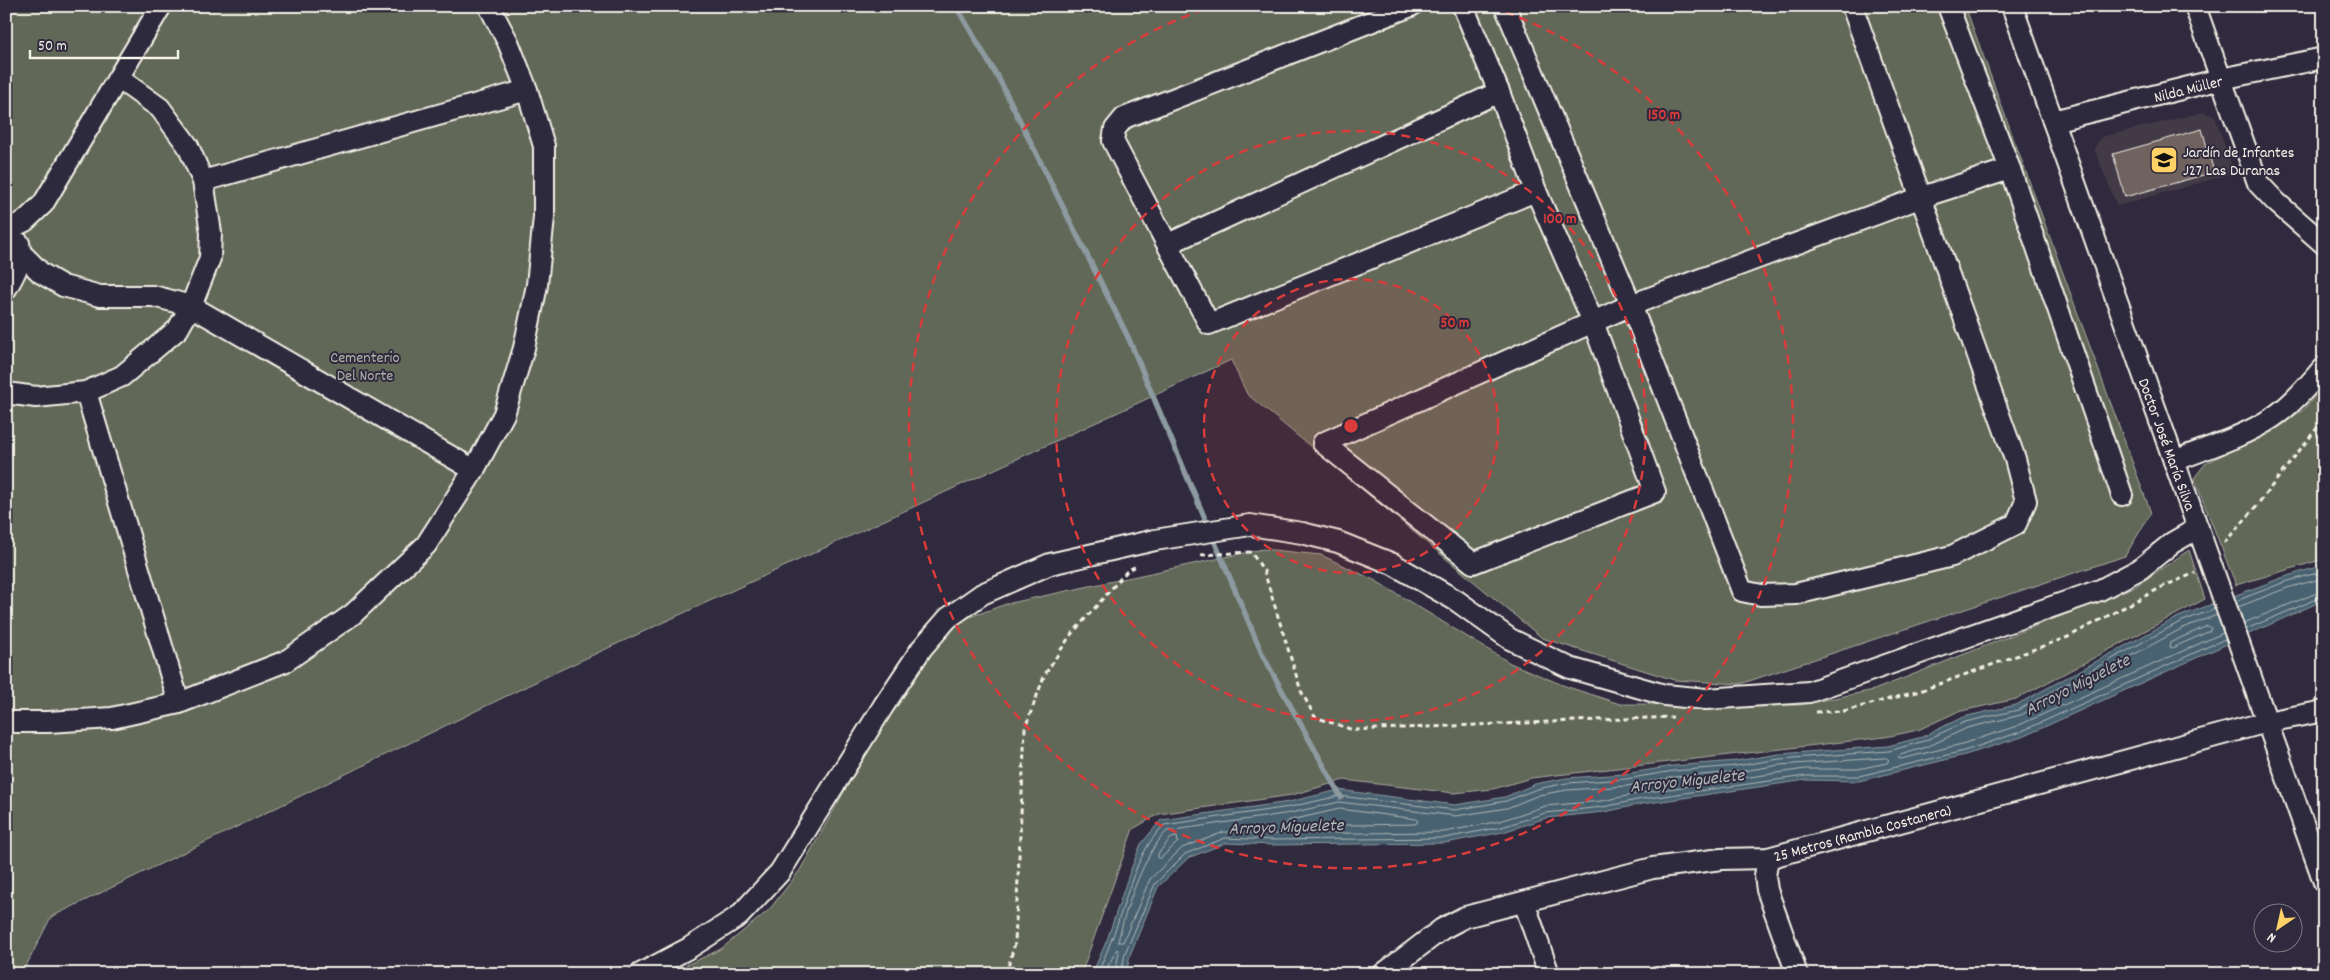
<svg xmlns="http://www.w3.org/2000/svg" width="2330" height="980" font-family="Dekko,sans-serif">
	<style>
		.built { fill: #423b47 }
		.green { fill: #626759; stroke: #abaca0 }
		.water { fill: #496271; stroke: #8d9ba1 }
		.lines { fill: none; stroke-linecap: round; stroke-linejoin: round }
		.shore { stroke: #b0b8b8; stroke-width: 1 }
		.stream { stroke: #8d9ba1; stroke-width: 5.5 }
		.building { fill: #6f625e; stroke: #f4f1e8 }
		.minor-casing { stroke: #f4f1e8; stroke-width: 24 }
		.path { stroke: #f4f1e8; stroke-width: 3; stroke-dasharray: 5 4; stroke-linecap: butt }
		.minor { stroke: #2f2a3d; stroke-width: 20 }
		.ring { fill: none; stroke: #d93c3b; stroke-width: 2.5; stroke-dasharray: 9 6 }
		.labels { text-anchor: middle; stroke-width: 4; stroke-linejoin: round; paint-order: stroke }
		.street-label { font-size: 16px; fill: #f4f1e8; stroke: #2f2a3d }
		.poi-label { font-size: 16px; fill: #f4f1e8; stroke: #2f2a3d; text-anchor: start }
		.park-label { font-size: 16px; fill: #b2b3a8; stroke: #2f2a3d }
		.water-label { font-size: 18px; font-style: italic; fill: #b0b8b8; stroke: #2f2a3d }
		.centre { fill: #d93c3b; stroke: #2f2a3d; stroke-width: 2.5 }
		.ring-label { font-size: 15px; text-anchor: middle; font-weight: bold; fill: #d93c3b; stroke: #2f2a3d; stroke-width: 4; stroke-linejoin: round; paint-order: stroke }
	</style>
	<rect width="100%" height="100%" fill="#2f2a3d"/>
	<filter id="ink" filterUnits="userSpaceOnUse"><feTurbulence type="fractalNoise" baseFrequency=".02" numOctaves="2"/><feDisplacementMap in="SourceGraphic" scale="10" xChannelSelector="R" yChannelSelector="G"/><feConvolveMatrix kernelMatrix="1 2 1 2 8 2 1 2 1" color-interpolation-filters="sRGB"/></filter>
	<g filter="url(#ink)">
		<!-- built -->
		<polygon class="built" points="2204,112 2215,117 2234,173 2117,206 2094,148 2102,137"/>
		<!-- green -->
		<g class="green">
			<polygon points="6,6 1965,6 2151,513 2125,556 1740,684 1674,680 1542,638 1247,394 1231,360 554,673 51,917 22,974 6,974"/>
			<polygon points="2324,386 2324,559 2236,585 2194,478 2205,464 2281,424 2303,410"/>
			<polygon points="1263,549 1321,555 1376,581 1510,663 1565,686 1620,704 1800,705 1874,690 2136,586 2189,550 2205,599 2016,699 1957,712 1918,730 1885,737 1531,778 1493,789 1454,793 1344,780 1292,795 1159,814 1133,829 1081,974 667,974 721,949 769,910 800,870 931,638 970,617 1006,604"/>
		</g>
		<!-- water -->
		<polygon class="water" points="2324,565 2324,600 2022,737 1965,755 1859,781 1806,780 1642,804 1604,812 1546,818 1503,832 1445,843 1273,845 1226,843 1188,858 1158,887 1130,955 1126,974 1092,974 1107,940 1129,874 1141,844 1161,820 1289,802 1339,790 1455,805 1505,797 1535,784 1566,778 1625,774 1673,766 1736,761 1779,754 1888,746 1922,737 1963,717 2016,705 2178,617 2284,577"/>
		<g class="lines">
			<!-- shore -->
			<g class="shore">
				<polyline points="2236,601 2285,582 2324,571"/>
				<polyline points="2238,607 2287,588 2324,578"/>
				<polyline points="2217,615 2183,628 2021,715 1967,728 1927,747 1900,755 1898,758 1901,759 1962,744 2017,726 2223,633"/>
				<polyline points="2244,623 2324,590"/>
				<polygon points="2208,626 2211,628 2210,631 2172,648 2169,647 2170,643"/>
				<polyline points="2246,629 2324,596"/>
				<path d="M1886,758L1889,760L1887,763L1858,769H1805L1641,793L1602,801L1545,806L1500,821L1444,832L1273,834L1224,832L1182,848L1150,879L1123,942H1118C1125,910 1144,853 1167,831L1291,813L1339,802L1456,816L1507,808L1539,795L1567,790L1627,786L1674,777L1737,772L1780,765Z"/>
				<polygon points="1340,809 1416,819 1418,822 1415,824 1288,826 1286,824 1288,821"/>
				<polygon points="1177,837 1178,842 1161,858 1158,858 1158,854 1170,839"/>
				<path d="M1097,974C1102,963 1107,952 1111,941C1127,902 1133,856 1164,825L1290,807L1339,796L1455,810L1506,801L1537,789L1567,783L1626,779L1673,771L1736,766L1780,759L1889,751L1924,741L1965,722L2018,710L2180,622L2215,609"/>
				<polyline points="1104,974 1117,949 1119,952 1115,974"/>
				<polyline points="1121,974 1125,953 1155,884 1185,854 1225,838 1273,840 1445,838 1502,827 1545,813 1603,807 1642,799 1805,776 1859,776 1964,751 2020,732 2225,639"/>
			</g>
			<!-- stream -->
			<polyline class="stream" points="956,6 1001,83 1128,337 1263,656 1341,797"/>
		</g>
		<!-- building -->
		<polygon class="building" points="2202,129 2214,172 2125,197 2113,154"/>
		<g class="lines">
			<!-- minor casing -->
			<g class="minor-casing">
				<g id="minor">
					<polyline points="1411,6 1124,118 1115,129 1113,141 1209,324 1536,191"/>
					<polyline points="1463,6 1499,92 1536,191 1593,322 1655,492 1473,563 1323,443 1593,322 1631,305 1922,197 2010,169"/>
					<polyline points="1505,6 1631,305 1742,591 1761,595 1796,594 1952,556 2016,524 2026,501 2015,459 1852,6"/>
					<polyline points="1948,6 2010,169 2122,495"/>
					<polyline points="2012,6 2324,882"/>
					<polyline points="2195,6 2258,183 2276,202 2324,244"/>
					<polyline points="2053,121 2221,79 2324,58"/>
					<polyline points="203,181 527,90"/>
					<polyline points="7,230 25,221 43,204 161,6"/>
					<polyline points="1168,244 1499,92"/>
					<polyline points="21,253 41,273 63,286 100,296 153,296 191,306 474,470"/>
					<path d="M6,289C15,273 23,261 19,243"/>
					<polyline points="86,392 179,703"/>
					<polyline points="6,393 36,397 86,392 122,376 178,329 191,306 210,258 211,233 203,181 188,146 160,108 118,78"/>
					<path d="M2174,461C2206,448 2243,437 2272,418C2292,405 2308,385 2324,367"/>
					<polyline points="6,722 48,722 112,718 179,703 286,661 353,614 426,545 474,470 504,414 524,348 537,285 544,217 544,146 527,90 508,42 489,6"/>
					<polyline points="1768,858 1765,876 1767,890 1797,974"/>
					<polyline points="1524,902 1549,974"/>
					<polyline points="640,974 689,948 739,916 780,872 884,705 922,648 948,618 982,594 1050,564 1155,540 1250,525 1302,533 1338,542 1393,564 1457,601 1510,639 1570,668 1665,695 1706,699 1809,692 2100,590 2140,569 2172,543 2198,528"/>
					<polyline points="1383,974 1442,929 1465,917 1653,868 1721,859 1768,858 2267,722 2324,711"/>
				</g>
			</g>
			<!-- path -->
			<g class="path">
				<polyline points="2224,543 2250,514 2324,419"/>
				<polyline points="1201,555 1251,552 1264,571 1301,691 1315,717 1353,730 1673,717"/>
				<polyline points="1816,712 1844,711 1920,691 2068,637 2164,586 2195,573"/>
				<polyline points="1006,974 1015,943 1025,728 1045,674 1070,636 1128,570 1137,566"/>
			</g>
			<!-- minor -->
			<use href="#minor" class="minor"/>
		</g>
	</g>
	<!-- distance rings -->
	<circle cx="1351" cy="426" r="147" fill="#d93c3b" fill-opacity=".12"/>
	<g class="ring">
		<circle cx="1351" cy="426" r="147"/>
		<circle cx="1351" cy="426" r="295"/>
		<path d="M1491 7A442 442 0 1 1 1211 7"/>
	</g>
	<!-- icons -->
	<defs>
		<g id="school-square" transform="scale(1.4375)"><rect x="-9" y="-9" width="18" height="18" rx="4" fill="#ffd166" stroke="#2f2a3d"/><path d="M0-5L7-2L0 1L-7-2ZM-4 1L0 2.5L4 1V4Q0 6-4 4Z" fill="#111"/></g>
	</defs>
	<g fill-rule="evenodd">
		<use href="#school-square" x="2164" y="160"/>
	</g>
	<g class="labels">
		<!-- street labels -->
		<g class="street-label">
			<text transform="translate(2188 88) rotate(-14)" y="6">Nilda Müller</text>
			<text transform="translate(2168 444) rotate(70)" y="6">Doctor José María Silva</text>
			<text transform="translate(1862 832) rotate(-15)" y="6">25 Metros (Rambla Costanera)</text>
		</g>
		<!-- poi labels -->
		<g class="poi-label">
			<text x="2183" y="157">Jardín de Infantes<tspan x="2183" dy="18">J27 Las Duranas</tspan></text>
		</g>
		<!-- park labels -->
		<g class="park-label">
			<text x="365" y="362">Cementerio<tspan x="365" dy="18">Del Norte</tspan></text>
		</g>
		<!-- water labels -->
		<g class="water-label">
			<text transform="translate(2077 684) rotate(-27)" y="6">Arroyo Miguelete</text>
			<text transform="translate(1687 780) rotate(-6)" y="6">Arroyo Miguelete</text>
			<text transform="translate(1286 826) rotate(-2)" y="6">Arroyo Miguelete</text>
		</g>
	</g>
	<circle cx="1351" cy="426" r="8" class="centre"/>
	<g class="ring-label">
		<text x="1664" y="119">150 m</text>
		<text x="1560" y="223">100 m</text>
		<text x="1455" y="327">50 m</text>
	</g>
	<!-- margin -->
	<rect width="2330" height="980" fill="none" stroke="#2f2a3d" stroke-width="25"/>
	<rect x="12" y="12" width="2305" height="955" fill="none" stroke="#f4f1e8" stroke-width="2" filter="url(#ink)"/>
	<!-- north arrow -->
	<g transform="translate(2278 928) rotate(214)"><circle r="24" fill="#2f2a3d" stroke="#7e7a81"/>
	<path d="M0-4L9 19L0 12L-9 19Z" fill="#ffd166"/>
	<text y="-8" font-size="14" font-weight="bold" text-anchor="middle" fill="#f4f1e8">N</text>
	</g>
	<!-- scale -->
	<path d="M30 50v8h148v-8" fill="none" stroke="#f4f1e8" stroke-width="2.5"/>
	<text x="38" y="50" font-size="15" fill="#f4f1e8" stroke="#2f2a3d" stroke-width="4" paint-order="stroke">50 m</text>
</svg>
